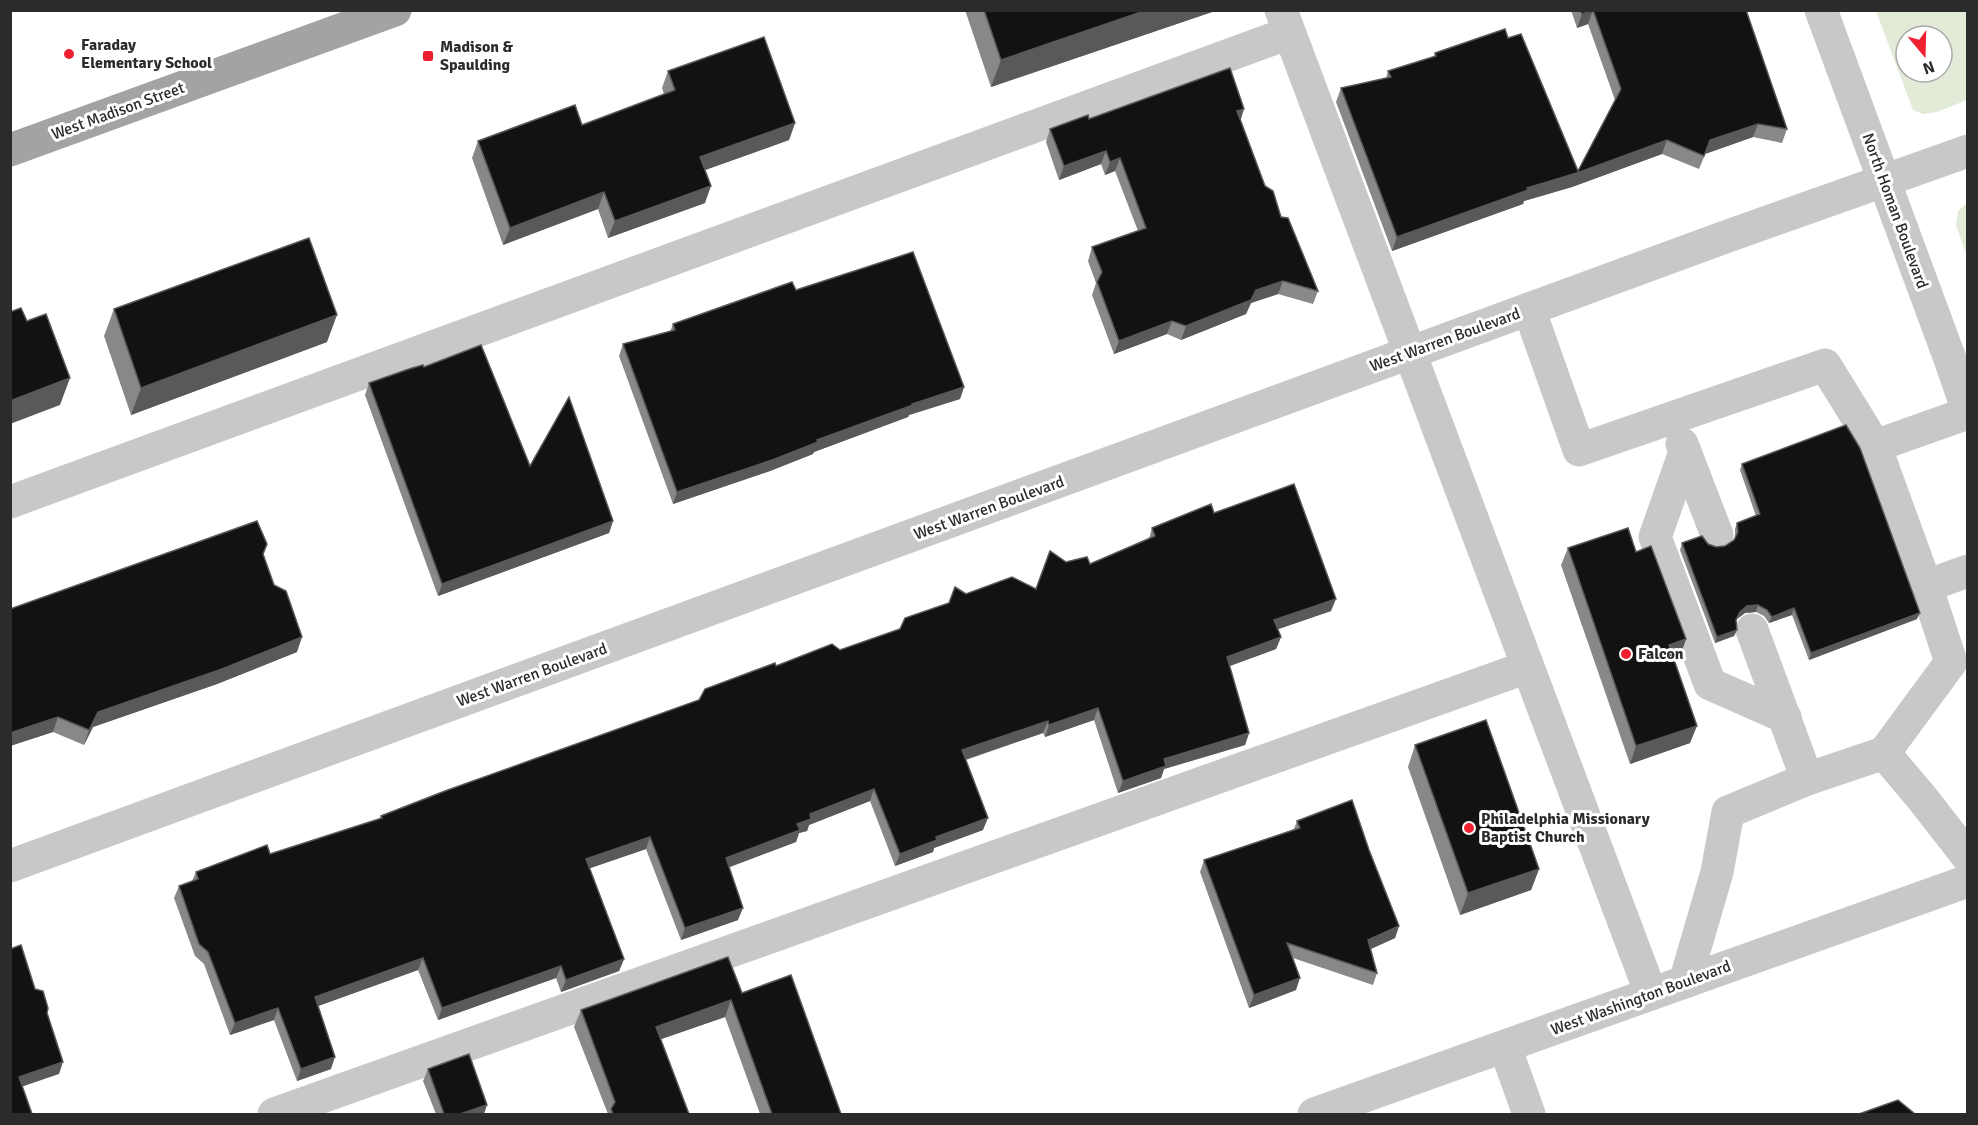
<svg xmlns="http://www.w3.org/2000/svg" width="1978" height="1125" font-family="Signika,sans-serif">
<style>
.green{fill:#e2ebd7;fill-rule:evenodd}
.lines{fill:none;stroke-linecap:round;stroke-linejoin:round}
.minor{stroke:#c8c8c8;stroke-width:33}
.major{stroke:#a3a3a3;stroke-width:33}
.wall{fill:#888}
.shaded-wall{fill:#595959}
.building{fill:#121212;stroke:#595959;stroke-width:1.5}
.poi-dot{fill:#f02030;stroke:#fff;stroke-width:2}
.labels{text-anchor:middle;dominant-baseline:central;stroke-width:6;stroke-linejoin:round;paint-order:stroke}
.poi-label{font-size:16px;font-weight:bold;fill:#2b2b2b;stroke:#fff;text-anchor:start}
.street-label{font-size:16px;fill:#2b2b2b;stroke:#fff}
</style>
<rect width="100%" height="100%" fill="#fff"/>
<g class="green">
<path d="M1876 11H1967V100L1937 112 1923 114 1913 110ZM1906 36H1942V72H1906Z"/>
<path d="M1967 203V257L1956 225 1958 211Z"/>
</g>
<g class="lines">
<g class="minor">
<path d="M1281 10 1651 994"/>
<path d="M1821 10 1950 359 1968 411"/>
<path d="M1529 309 1579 450 1825 365 1875 446 1926 586 1951 662 1884 753"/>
<path d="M1682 444 1717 535"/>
<path d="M1875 446 1968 413"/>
<path d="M1685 452 1655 537 1710 684 1785 717"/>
<path d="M10 502 1289 33"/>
<path d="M1926 586 1968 571"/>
<path d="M1752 630 1807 779"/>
<path d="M10 866 1728 236 1968 151"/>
<path d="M1685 982 1717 872 1728 812 1807 779 1884 753 1922 798 1968 857"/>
<path d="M1505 1047 1529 1114"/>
<path d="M274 1114 1527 667"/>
<path d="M1314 1114 1968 881"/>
</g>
<path class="major" d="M10 150 395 10"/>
</g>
<g class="wall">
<path d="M965 10H1218L991 87Z"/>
<path d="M1571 10H1746L1787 129 1782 143 1753 137 1705 154 1699 169 1662 154 1572 187 1524 201 1523 204 1392 251 1336 102 1341 88 1386 78 1388 71 1434 57 1435 53 1508 38 1578 171 1615 100 1588 24 1577 28Z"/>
<path d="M668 71 795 123 789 140 705 170V203L608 238 598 209 503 245 472 158 478 141 582 125 664 94 662 88Z"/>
<path d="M1089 119 1240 120 1265 186 1318 291 1313 304 1278 294 1251 303 1246 314 1181 340 1167 334 1114 354 1092 295 1096 283 1088 261 1092 247 1138 231 1115 171 1105 175 1101 164 1059 180 1046 142 1050 129Z"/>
<path d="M796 290 964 387 960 399 909 415 908 417 814 452 813 454 770 471 673 504 619 356 623 344 670 332 673 324Z"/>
<path d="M114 309 327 342 131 415 104 336Z"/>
<path d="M424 367 530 466 613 521 609 533 438 596 365 395 369 383Z"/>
<path d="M1742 464 1917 619 1809 660 1792 615 1769 623 1764 616 1756 612 1745 613 1737 619 1736 621 1737 630 1734 636 1715 643 1680 550 1682 543 1708 544 1716 547 1725 546 1734 540 1735 538V529L1737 523 1756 516 1740 470Z"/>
<path d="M1214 513 1331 611 1278 629 1281 637 1276 649 1229 666 1249 733 1245 745 1164 769 1161 778 1118 793 1094 720 1045 737 1043 733 966 760 983 830 934 848 933 852 895 866 870 801 809 825 807 831 799 833 796 842 729 867 738 920 681 940 646 849 590 868 624 959 619 971 561 992 556 978 438 1020 418 970 318 1006 331 1069 297 1081 274 1020 230 1035 204 964 195 956 174 898 179 886 192 881 196 872 270 854 379 819 381 816 699 700 776 666 840 650 900 629 966 594 1036 589 1066 562 1090 564 1149 539 1152 528Z"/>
<path d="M267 544 263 554 297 652 217 684 93 727 84 745 53 732 10 746Z"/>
<path d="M1568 548 1636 552 1686 639 1680 656 1673 659 1690 743 1630 764 1561 565Z"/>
<path d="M1415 745 1539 869 1531 890 1460 915 1408 767Z"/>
<path d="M1297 821 1369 850 1399 926 1395 938 1371 949 1377 973 1373 985 1293 958 1296 990 1249 1008 1200 872 1204 860 1294 829Z"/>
<path d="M742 993 841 1114H760L725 1017 661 1039 689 1114H608L574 1027 581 1010Z"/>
<path d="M428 1069 484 1114H436L423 1081Z"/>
</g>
<g class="shaded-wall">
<path d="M1147 10H1218L991 87 1001 60Z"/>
<path d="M1593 10 1588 24 1577 28 1582 14Z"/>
<path d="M1244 109 1240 122 1237 111Z"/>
<path d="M795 123 789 140 694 174 700 157Z"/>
<path d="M1758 124 1753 137 1705 154 1699 169 1710 140Z"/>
<path d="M1667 140 1662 154 1572 187 1524 201 1523 204 1392 251 1397 237 1527 188Z"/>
<path d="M1106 151 1101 164 1059 180 1064 166Z"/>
<path d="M1120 158 1115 171 1105 175 1110 162Z"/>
<path d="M711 186 705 203 608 238 615 221Z"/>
<path d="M604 192 598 209 503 245 510 228Z"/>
<path d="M1283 281 1278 294 1251 303 1246 314 1181 340 1186 326 1256 290Z"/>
<path d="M337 315 327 342 131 415 141 388Z"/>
<path d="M1172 321 1167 334 1114 354 1119 341Z"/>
<path d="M70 378 60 405 10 424V401Z"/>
<path d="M964 387 960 399 909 415 908 417 814 452 813 454 770 471 673 504 677 492 912 404Z"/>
<path d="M613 521 609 533 438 596 442 584Z"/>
<path d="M1336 599 1331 611 1270 632 1274 620Z"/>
<path d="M1758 605 1756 612 1745 613 1737 619 1734 626 1740 612 1747 606Z"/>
<path d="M1794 608 1792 615 1769 623 1772 617Z"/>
<path d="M1920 613 1917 619 1809 660 1811 653Z"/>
<path d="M1737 630 1734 636 1715 643 1717 637Z"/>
<path d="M302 637 297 652 217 684 93 727 84 745 89 730 98 712Z"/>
<path d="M1281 637 1276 649 1222 669 1227 657Z"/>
<path d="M1686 639 1680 656 1663 663 1669 645Z"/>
<path d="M1098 708 1094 720 1045 737 1049 725Z"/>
<path d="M58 717 53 732 10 746V733Z"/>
<path d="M1048 721 1043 733 958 762 962 750Z"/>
<path d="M1697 726 1690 743 1630 764 1636 746Z"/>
<path d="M1249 733 1245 745 1164 769 1161 778 1118 793 1123 781 1164 759Z"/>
<path d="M874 789 870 801 809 825 807 831 799 833 796 842 722 870 726 858 797 824 810 814Z"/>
<path d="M988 818 983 830 934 848 933 852 895 866 900 854 936 837Z"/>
<path d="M650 837 646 849 582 871 586 859Z"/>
<path d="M1539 869 1531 890 1460 915 1468 893Z"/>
<path d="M743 908 738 920 681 940 685 928Z"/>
<path d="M1399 926 1395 938 1364 952 1368 940Z"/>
<path d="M423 958 418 970 310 1009 315 997Z"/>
<path d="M624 959 619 971 561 992 566 980Z"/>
<path d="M561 966 556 978 438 1020 442 1008Z"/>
<path d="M1300 978 1296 990 1249 1008 1254 995Z"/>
<path d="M731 1000 725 1017 650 1043 656 1027Z"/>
<path d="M278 1008 274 1020 230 1035 235 1023Z"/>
<path d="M335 1057 331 1069 297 1081 301 1069Z"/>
<path d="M63 1062 59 1074 15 1089 19 1077Z"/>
<path d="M487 1105 484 1114H460Z"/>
</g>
<g class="building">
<path d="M984 10H1147L1001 60Z"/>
<path d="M1580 10H1593L1582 14Z"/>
<path d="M1593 10H1746L1787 129 1758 124 1710 140 1704 156 1667 140 1577 173 1527 188 1528 190 1397 237 1341 88 1391 77 1388 71 1436 56 1435 53 1505 29 1508 38 1521 34 1578 171 1621 89Z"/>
<path d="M764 37 795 123 700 157 711 186 615 221 604 192 510 228 478 141 575 105 582 125 675 90 668 71Z"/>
<path d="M1230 68 1244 109 1237 111 1265 186 1273 191 1281 217 1288 218 1318 291 1283 281 1256 290 1251 300 1186 326 1172 321 1119 341 1097 282 1102 272 1092 247 1146 228 1120 158 1110 162 1106 151 1064 166 1050 129 1088 115 1089 119Z"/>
<path d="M309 238 337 315 141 388 114 309Z"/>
<path d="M913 252 964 387 912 404 913 405 817 440 818 442 775 459 677 492 623 344 675 330 673 324 792 282 796 290Z"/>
<path d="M21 308 27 321 46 314 70 378 10 401V312Z"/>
<path d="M481 345 530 466 569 397 613 521 442 584 369 383 409 369 423 365 424 367Z"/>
<path d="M1846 425 1860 448 1920 613 1811 653 1794 608 1772 617 1767 610 1758 605 1747 606 1740 612 1736 620 1737 630 1717 637 1682 543 1702 536 1708 544 1716 547 1725 546 1734 540 1738 532 1737 523 1760 514 1742 464Z"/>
<path d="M1294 484 1336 599 1274 620 1281 637 1227 657 1249 733 1164 759 1166 766 1123 781 1098 708 1049 725 1048 721 962 750 988 818 936 837 937 840 900 854 874 789 810 814 811 819 797 824 800 830 726 858 743 908 685 928 650 837 586 859 624 959 566 980 561 966 442 1008 423 958 315 997 335 1057 301 1069 278 1008 235 1023 208 952 199 944 179 886 198 879 196 872 267 845 270 854 382 818 381 816 445 791 699 700 705 689 775 663 776 666 832 644 840 650 900 629 905 618 949 603 955 587 966 594 1012 577 1036 589 1050 551 1066 562 1087 557 1090 564 1155 536 1152 528 1211 504 1214 513Z"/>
<path d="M257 521 267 544 263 554 274 585 286 591 302 637 222 669 98 712 89 730 58 717 10 733V609Z"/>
<path d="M1628 528 1636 552 1651 546 1686 639 1669 645 1697 726 1636 746 1568 548Z"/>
<path d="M1486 720 1539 869 1468 893 1415 745Z"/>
<path d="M1352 800 1369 850 1399 926 1368 940 1377 973 1287 943 1300 978 1254 995 1204 860 1300 828 1297 821Z"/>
<path d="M21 945 35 989 43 991 48 1008 47 1013 63 1062 19 1077 32 1114H10V949Z"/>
<path d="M728 957 742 993 791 975 841 1114H772L731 1000 656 1027 689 1114H613L611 1109 615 1102 581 1010Z"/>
<path d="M469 1054 487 1105 460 1114H444L428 1069Z"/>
<path d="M1898 1100 1915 1114H1859Z"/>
</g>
<g class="poi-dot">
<circle cx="69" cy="54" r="6"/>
<rect x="422" y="50" width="12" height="12" rx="3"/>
<circle cx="1626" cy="654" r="6"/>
<circle cx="1469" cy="828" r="6"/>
</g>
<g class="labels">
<g class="poi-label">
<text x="81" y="45">Faraday<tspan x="81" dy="18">Elementary School</tspan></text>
<text x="440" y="47">Madison &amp;<tspan x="440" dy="18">Spaulding</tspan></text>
<text x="1638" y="654">Falcon</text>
<text x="1481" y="819">Philadelphia Missionary<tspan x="1481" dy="18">Baptist Church</tspan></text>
</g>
<g class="street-label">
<text transform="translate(118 111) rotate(-20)">West Madison Street</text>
<text transform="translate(1895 211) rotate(70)">North Homan Boulevard</text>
<text transform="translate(1445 340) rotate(-20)">West Warren Boulevard</text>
<text transform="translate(989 508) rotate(-20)">West Warren Boulevard</text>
<text transform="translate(532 675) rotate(-20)">West Warren Boulevard</text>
<text transform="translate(1641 998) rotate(-20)">West Washington Boulevard</text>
</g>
</g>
<rect width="1978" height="1125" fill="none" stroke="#2b2b2b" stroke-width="24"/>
<g transform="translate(1924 54) rotate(161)"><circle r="28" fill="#ffffff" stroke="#aaaaaa" stroke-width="1.5"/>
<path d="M0-4.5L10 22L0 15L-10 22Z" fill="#f02030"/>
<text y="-9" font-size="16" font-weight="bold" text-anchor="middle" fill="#2b2b2b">N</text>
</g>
</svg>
